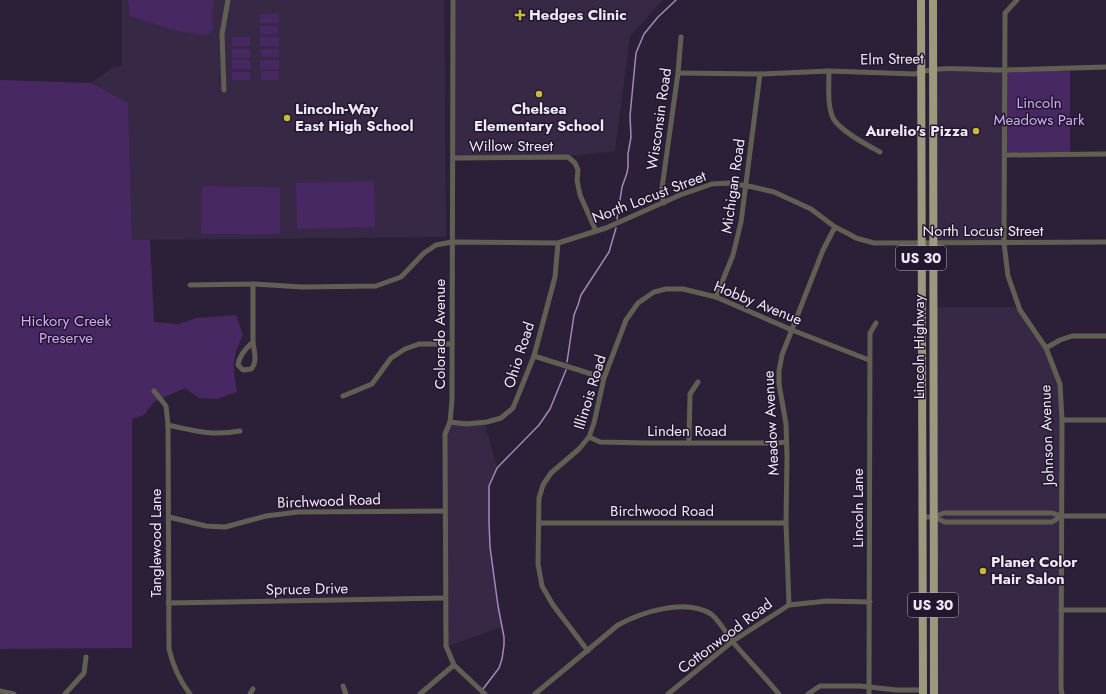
<svg xmlns="http://www.w3.org/2000/svg" width="1106" height="694" font-family="Jost,sans-serif">
<style>
.built{fill:#372946}
.green{fill:#482862}
.lines{fill:none;stroke-linecap:round;stroke-linejoin:round}
.stream{stroke:#a387bf;stroke-width:1.5}
.minor{stroke:#615f53;stroke-width:5}
.primary{stroke:#9b987d;stroke-width:8}
.poi-dot{fill:#c9ba3a;stroke:#22172d;stroke-width:1.5}
.labels{text-anchor:middle;dominant-baseline:central;stroke-width:3;stroke-linejoin:round;paint-order:stroke}
.shield{fill:#22172d;stroke:#b2a9bb;stroke-width:1}
.shield-label{font-size:14px;font-weight:bold;fill:#efe8f8}
.poi-label{font-size:15px;font-weight:bold;fill:#efe8f8;stroke:#22172d;text-anchor:start}
.street-label{font-size:15px;fill:#efe8f8;stroke:#22172d}
.park-label{font-size:15px;fill:#d2aafa;stroke:#22172d}
</style>
<rect width="100%" height="100%" fill="#2c2038"/>
<g class="built">
<path d="M122 0H444L446 237 132 240 128 103 91 83 114 67 122 66Z"/>
<path d="M455 0H663L630 36 615 151 570 156H455Z"/>
<path d="M1003 71V242H934V72Z"/>
<path d="M934 307H1017L1045 348 1058 385 1060 423 1062 694H937Z"/>
<path d="M452 420 484 421 497 468 489 486V521L490 547 502 627 448 646 447 434Z"/>
</g>
<g class="green">
<path d="M128 0H214L212 15 213 29 207 35 177 31 130 16Z"/>
<rect x="260" y="14" width="19" height="9"/>
<rect x="260" y="26" width="18" height="8"/>
<rect x="232" y="37" width="18" height="9"/>
<rect x="260" y="37" width="19" height="9"/>
<rect x="232" y="49" width="18" height="9"/>
<path d="M260 49H279V57H261Z"/>
<path d="M232 60H250L251 69H232Z"/>
<rect x="260" y="60" width="19" height="9"/>
<rect x="261" y="71" width="18" height="9"/>
<rect x="1007" y="71" width="63" height="81"/>
<rect x="232" y="72" width="18" height="8"/>
<path d="M0 80 91 83 128 103 132 240H150L154 322 178 324 197 318 236 315 243 335C231 359 233 366 237 392L217 399 199 398 185 388 154 402 144 415 132 419V648L0 649Z"/>
<path d="M374 181 375 227 297 229 296 183Z"/>
<path d="M202 186 280 187V234H201Z"/>
</g>
<g class="lines">
<g class="stream">
<path d="M617 219 622 187 627 173 628 167V154L631 137 630 116 636 53 644 34 658 17 676 0"/>
<path d="M567 362 574 315 578 305 581 295 609 252 616 228"/>
<path d="M483 689 499 668 502 659 504 645V637L498 606 490 547 489 521V486L497 468 539 425 550 409 566 370"/>
</g>
<g class="minor">
<path d="M453 0 452 400 450 422 445 434 446 646 454 665 485 694"/>
<path d="M1017 0 1005 13 1004 243 1008 276 1020 310 1046 348 1060 384 1062 420 1061 688 1062 694"/>
<path d="M829 71C829 85 827 105 833 118 840 131 867 145 880 152"/>
<path d="M678 73 760 74 829 71 915 74C937 65 980 70 1005 70 1039 69 1072 68 1106 67"/>
<path d="M224 90 222 34 228 0"/>
<path d="M1005 155 1106 154"/>
<path d="M454 158 568 157 575 163 578 170 577 180 580 195 596 231"/>
<path d="M664 203 661 195 678 73 681 37"/>
<path d="M253 284V342C246 348 239 355 238 365L243 370 251 369C258 362 254 351 253 342"/>
<path d="M190 285 253 284 303 287 376 286 401 277 424 253 436 245 452 242 558 243 606 228 680 195 712 184 729 183 753 187 774 192 811 209 835 227 849 234 856 238 874 243 1106 242"/>
<path d="M716 297 733 255 741 222 760 74"/>
<path d="M1046 348 1060 340 1072 336H1106"/>
<path d="M534 356 604 378"/>
<path d="M154 391 166 406 168 425 169 649C173 666 179 680 190 694"/>
<path d="M343 396 372 384 391 358 405 349 419 344H452"/>
<path d="M1062 420H1106"/>
<path d="M450 422 466 424 487 422 501 418 513 408 534 356 555 277 558 243"/>
<path d="M168 425C195 431 212 436 240 431"/>
<path d="M589 437 600 442 646 443H777L786 442"/>
<path d="M689 443 690 394 698 382"/>
<path d="M169 517 206 526 225 527 266 516 298 512 445 511"/>
<path d="M922 517H933L944 513H1052L1061 516H1106"/>
<path d="M933 517 945 522H1052L1061 516"/>
<path d="M539 523H786"/>
<path d="M168 603 445 598"/>
<path d="M789 605 786 523 787 456 786 424 779 384V371L782 355 823 250 835 227"/>
<path d="M1061 610H1106"/>
<path d="M588 651 553 605 542 586 538 564 539 498 543 485 551 473 579 449 589 437 594 423 604 378 626 320 638 303 654 292 666 289H683L716 297 792 330 869 360"/>
<path d="M343 686 346 694"/>
<path d="M0 691 14 694"/>
<path d="M65 694 84 673 86 657"/>
<path d="M250 694 253 689"/>
<path d="M420 694 454 665"/>
<path d="M535 694 618 625C642 612 685 598 711 614 718 619 727 634 732 641 747 659 764 676 779 694"/>
<path d="M668 694 733 641 789 605 827 601 870 602"/>
<path d="M808 694 820 686H860L896 690H923"/>
<path d="M869 694 870 333 876 323"/>
</g>
<g class="primary">
<path d="M921 0 923 694"/>
<path d="M933 0 934 694"/>
</g>
</g>
<g class="poi-dot">
<path d="M518 9h4v4h4v4h-4v4h-4v-4h-4v-4h4z"/>
<circle cx="539" cy="94" r="4"/>
<circle cx="287" cy="118" r="4"/>
<circle cx="976" cy="131" r="4"/>
<circle cx="983" cy="571" r="4"/>
</g>
<g class="labels">
<g class="shield">
<rect x="896" y="246" width="50" height="24" rx="3"/>
<rect x="908" y="593" width="50" height="24" rx="3"/>
</g>
<g class="shield-label">
<text x="921" y="258">US 30</text>
<text x="933" y="605">US 30</text>
</g>
<g class="poi-label">
<text x="529" y="15">Hedges Clinic</text>
<text x="295" y="109">Lincoln-Way<tspan x="295" dy="17">East High School</tspan></text>
<text x="539" y="109" text-anchor="middle">Chelsea<tspan x="539" dy="17">Elementary School</tspan></text>
<text x="968" y="131" text-anchor="end">Aurelio's Pizza</text>
<text x="991" y="562">Planet Color<tspan x="991" dy="17">Hair Salon</tspan></text>
</g>
<g class="street-label">
<text transform="translate(892 59) rotate(-1)">Elm Street</text>
<text transform="translate(659 119) rotate(-82)">Wisconsin Road</text>
<text x="511" y="146">Willow Street</text>
<text transform="translate(733 186) rotate(-82)">Michigan Road</text>
<text transform="translate(649 197) rotate(-21)">North Locust Street</text>
<text x="983" y="231">North Locust Street</text>
<text transform="translate(758 303) rotate(22)">Hobby Avenue</text>
<text transform="translate(440 334) rotate(-90)">Colorado Avenue</text>
<text transform="translate(919 347) rotate(-90)">Lincoln Highway</text>
<text transform="translate(519 355) rotate(-72)">Ohio Road</text>
<text transform="translate(590 392) rotate(-73)">Illinois Road</text>
<text transform="translate(771 423) rotate(-93)">Meadow Avenue</text>
<text x="687" y="431">Linden Road</text>
<text transform="translate(1047 435) rotate(-92)">Johnson Avenue</text>
<text transform="translate(329 501) rotate(-2)">Birchwood Road</text>
<text transform="translate(858 508) rotate(-90)">Lincoln Lane</text>
<text x="662" y="511">Birchwood Road</text>
<text transform="translate(156 543) rotate(-90)">Tanglewood Lane</text>
<text transform="translate(307 589) rotate(-1)">Spruce Drive</text>
<text transform="translate(725 636) rotate(-37)">Cottonwood Road</text>
</g>
<g class="park-label">
<text x="1039" y="103">Lincoln<tspan x="1039" dy="17">Meadows Park</tspan></text>
<text x="66" y="321">Hickory Creek<tspan x="66" dy="17">Preserve</tspan></text>
</g>
</g>
</svg>
